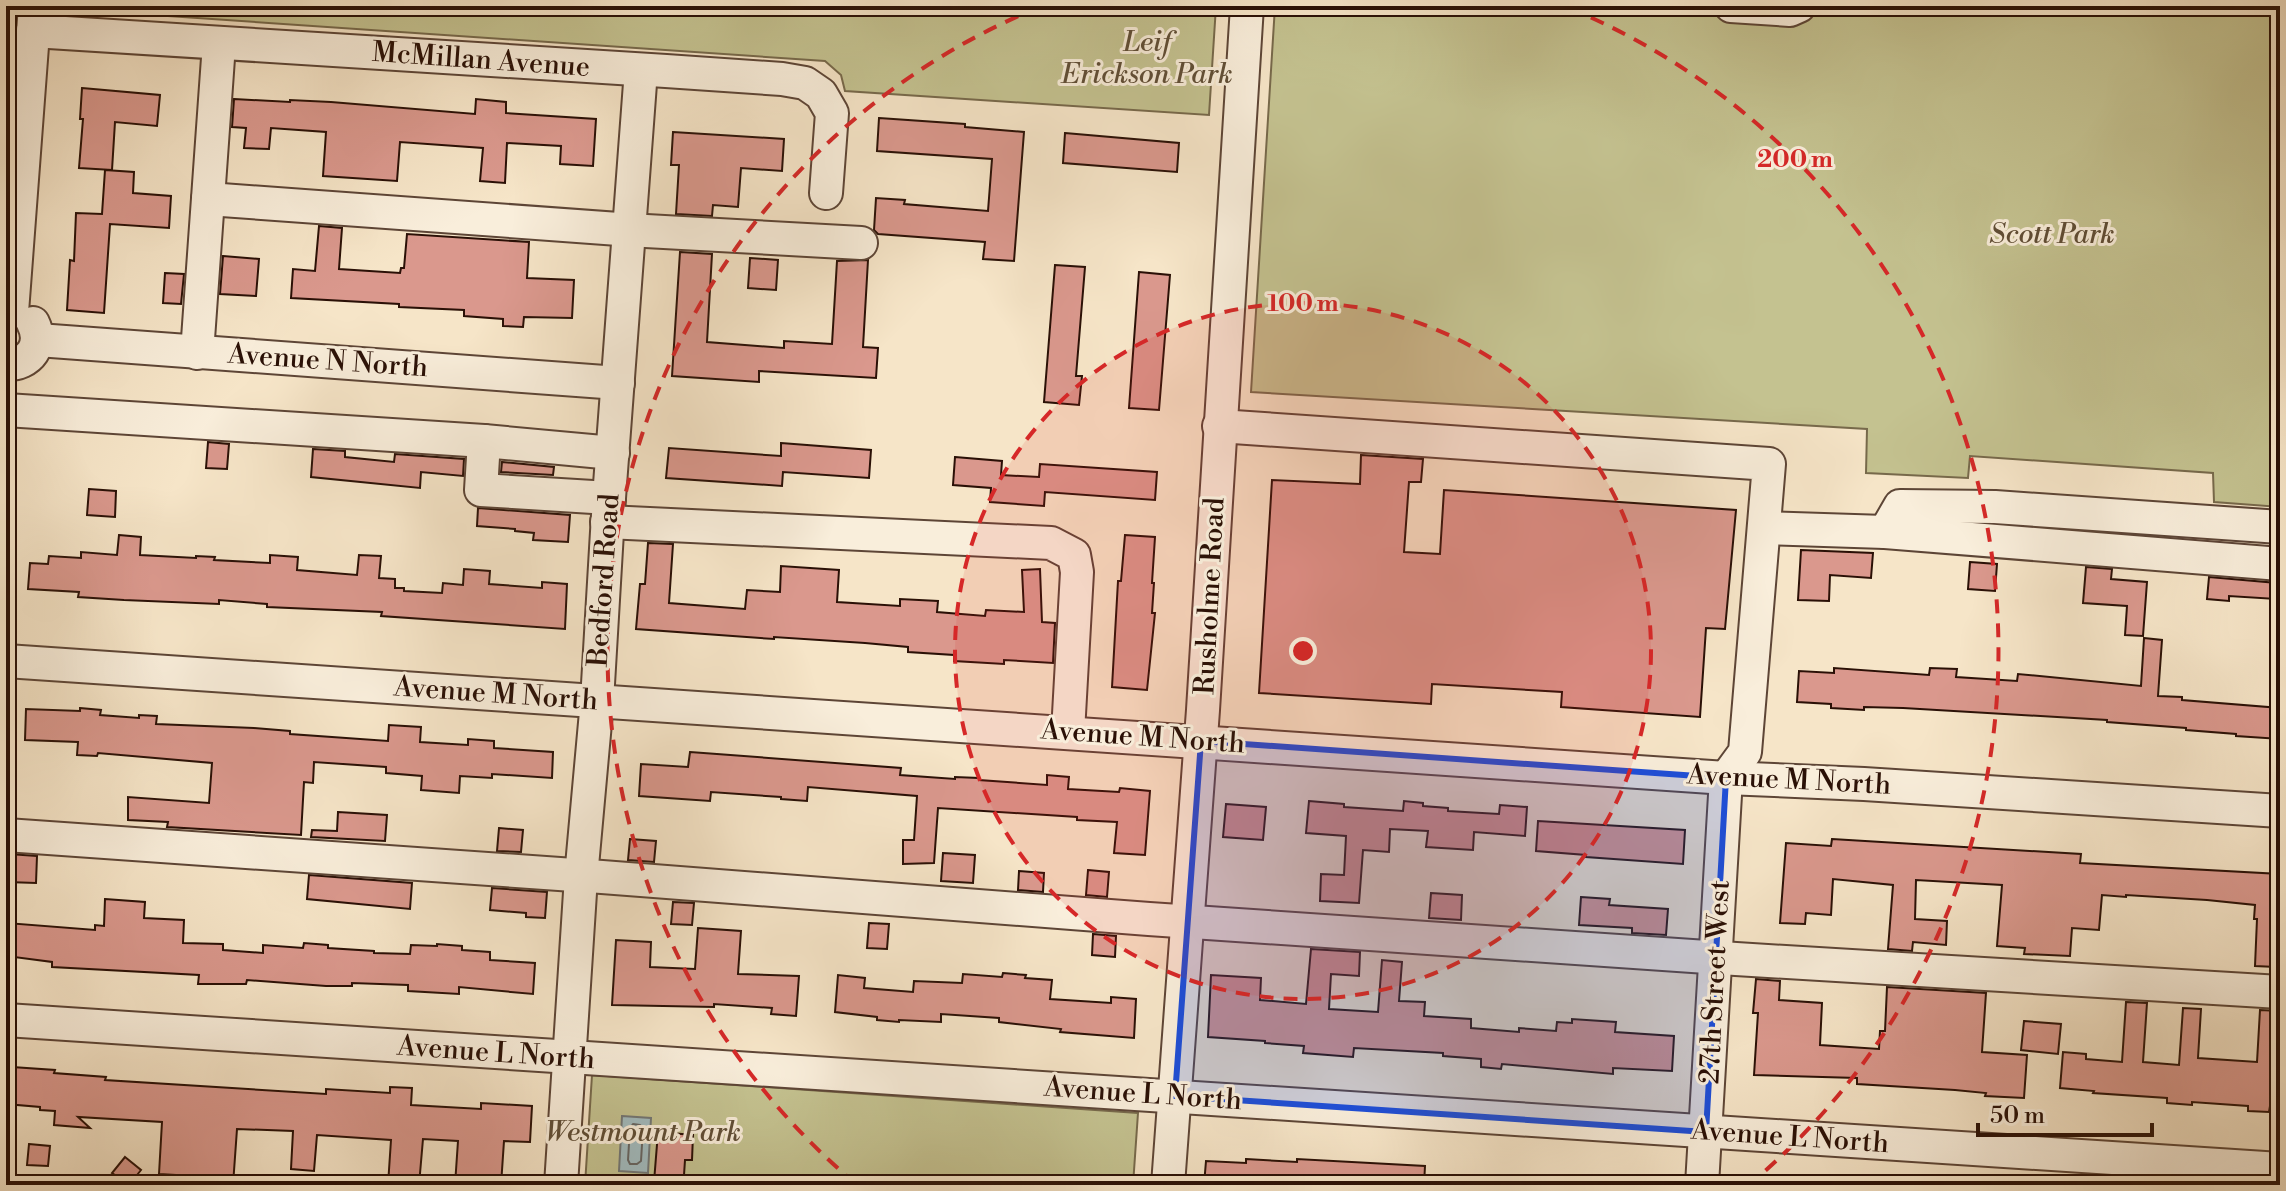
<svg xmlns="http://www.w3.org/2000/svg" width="2286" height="1191" font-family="'Libre Bodoni',serif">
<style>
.green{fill:#c4c290;stroke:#77694b;stroke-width:2}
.water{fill:#a2bcc0;stroke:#727776;stroke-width:2}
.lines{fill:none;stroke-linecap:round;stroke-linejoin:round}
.shore{stroke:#666663;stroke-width:2}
.building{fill:#da988d;stroke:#2a1006;stroke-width:2}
.minor-casing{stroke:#5d4536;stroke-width:36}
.minor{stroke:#f9eedb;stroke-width:32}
.marked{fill:#1d4ed8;fill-opacity:0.2;stroke:#1d4ed8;stroke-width:6;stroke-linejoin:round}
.ring{fill:none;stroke:#d62828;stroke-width:4;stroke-dasharray:14 10}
.labels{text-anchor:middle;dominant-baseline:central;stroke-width:6;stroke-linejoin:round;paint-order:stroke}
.park-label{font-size:28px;font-style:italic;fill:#604e36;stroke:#f9eedb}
.street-label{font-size:28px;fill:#2a1006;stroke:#f9eedb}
.centre{fill:#d62828;stroke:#f9eedb;stroke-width:4}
.ring-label{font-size:24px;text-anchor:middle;font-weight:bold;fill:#d62828;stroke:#f9eedb;stroke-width:6;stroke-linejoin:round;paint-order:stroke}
</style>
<rect width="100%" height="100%" fill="#f6e5c8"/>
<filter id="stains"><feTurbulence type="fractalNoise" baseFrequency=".0025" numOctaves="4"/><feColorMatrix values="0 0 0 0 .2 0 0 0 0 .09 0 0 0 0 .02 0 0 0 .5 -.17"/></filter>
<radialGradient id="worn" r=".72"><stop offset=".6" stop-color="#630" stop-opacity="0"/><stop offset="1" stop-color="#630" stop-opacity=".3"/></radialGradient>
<g class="green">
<path d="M72 6H1216L1209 115 845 91 841 75 825 61 80 10Z"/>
<path d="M1275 6H2279L2280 507 2214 502 2213 473 1970 456 1968 478 1866 473 1867 429 1251 392Z"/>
<path d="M592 1075 1138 1113 1133 1185H585Z"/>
</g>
<path class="water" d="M622 1116 651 1118 648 1173 619 1171Z"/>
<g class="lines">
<path class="shore" d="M633 1124 640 1125 643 1128 641 1161 637 1164H630L628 1160 630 1128Z"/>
</g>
<g class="building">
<path d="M82 88 160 95 157 126 115 122 112 170 79 168 83 119H80Z"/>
<path d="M234 99 290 102V100L331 102 475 114 476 99 506 102V113L596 119 593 166 560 164 561 146 507 143 505 183 480 181 483 148 400 142 397 181 323 176 326 132 271 128 269 149 244 148 246 128 232 127Z"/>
<path d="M879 118 965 124V127L1024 132 1014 261 983 259 985 242 878 234 874 230 876 198 905 200 904 204 988 211 992 159 877 151Z"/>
<path d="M673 132 784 139 782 171 741 168 738 207 713 205 712 216 676 214 679 165H671Z"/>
<path d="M1065 133 1179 143 1177 172 1063 163Z"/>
<path d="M105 170 134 172 133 193 171 196 169 228 110 224 104 313 67 310 70 260 74 261 76 213 102 214Z"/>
<path d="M319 226 342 228 339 269 400 273 401 268H404L407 234 529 242 527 278 574 280 572 318 524 317 523 327 503 326V319L464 316V310L399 307V304L291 298 293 269 315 271Z"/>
<path d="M680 252 712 254 707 342 784 348V341L832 344 837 261 868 260 863 347 878 348 876 378 759 371V382L672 376Z"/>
<path d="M223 256 259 259 256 296 220 294Z"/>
<path d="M750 258 778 260 776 290 748 288Z"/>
<path d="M1055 265 1085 267 1076 376H1082L1079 405 1044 402Z"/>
<path d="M1139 272 1170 275 1159 410 1129 408Z"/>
<path d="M165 273 184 274 181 304 163 303Z"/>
<path d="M208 442 229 444 227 469 206 468Z"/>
<path d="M781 443 871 450 869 478 783 472 782 486 666 478 669 448 781 456Z"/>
<path d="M313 449 345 451V457L394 462 395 454 464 459 463 476 421 472 420 488 311 477Z"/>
<path d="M1361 455 1423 459 1421 482H1409L1404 552 1440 554 1444 490 1736 510 1725 629 1706 628 1700 717 1561 707 1562 692 1432 684 1431 704 1259 693 1272 480 1360 484Z"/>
<path d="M955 457 1002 461 1001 475 1039 477 1040 464 1157 472 1155 500 1045 492 1044 506 990 502 991 488 953 485Z"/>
<path d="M502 462 554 467 553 475 501 472Z"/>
<path d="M89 489 116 491 115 517 87 515Z"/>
<path d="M478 508 570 515 568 542 533 540 534 533 515 531V529L477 526Z"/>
<path d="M119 535 141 537 140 555 196 558V556L215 557 214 560 270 563V555L298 557 297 570 357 575 359 555 381 556 379 578 395 579V588H404V591L442 593 443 583 463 585 464 569 490 571 489 584 542 588V582L567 584 565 629 381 616 382 612 267 607V604L219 600V604L124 600 78 597 79 592 28 589 30 563 48 564 49 556 81 558V552L117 555Z"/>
<path d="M1125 535 1155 537 1152 583H1154L1152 613H1155L1147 690 1112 687 1118 581H1121Z"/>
<path d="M648 543 673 544 669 603 745 609 747 590 780 592 781 566 839 570 837 602 900 606V599L938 601 937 612 985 616 986 610 1024 612 1022 570 1040 569 1042 622 1055 623 1053 663 1004 660V664L954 661V655L908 652V647L865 643 774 637V639L636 629 640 584H645Z"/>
<path d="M1801 550 1873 553 1871 578 1830 575 1829 601 1798 600Z"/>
<path d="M1970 562 1997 564 1995 591 1968 589Z"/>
<path d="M2086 567 2112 569 2111 579 2147 582 2143 636 2125 635 2127 606 2083 603Z"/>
<path d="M2209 577 2277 583 2276 599 2229 596V601L2207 599Z"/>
<path d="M2144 638 2162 640 2158 696 2182 697V700L2280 708V739L2236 736V734L2186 730V728L2107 722V720L1903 708 1864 707V710L1831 708V704L1797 702 1799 671 1834 673V668L1929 675 1930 668 1957 669 1956 677 2017 681 2018 674 2141 686Z"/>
<path d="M80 708 101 710 100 715 139 718V715L157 716 156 724 254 728 290 731V734L388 741 389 725 421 727 420 742 468 745V739L494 741V748L553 752 552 778 492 774V778L460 776 459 793 421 790 422 776 386 773V767L314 762 313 783 304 782 301 835 167 827 168 822 128 820V797L209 803 212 763 98 753 97 756 77 755 78 742 25 740 26 709 80 711Z"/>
<path d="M690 752 901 768 900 775 955 779V777L979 778V780L1047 785V775L1069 777 1068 789 1119 792 1120 788 1150 791 1145 855 1114 853 1117 822 1077 820V817L938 808 934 863 903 864V840H914L917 796 808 787 807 801 781 799V797L711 792 710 801 639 796 641 764 688 767Z"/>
<path d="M1309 801 1344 804V807L1403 811 1404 801 1423 803V806L1448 808V811L1499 814 1500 805 1527 807 1525 836 1474 832 1473 850 1426 847 1428 831 1390 829 1389 852 1363 850 1359 903 1320 901 1321 874 1344 875 1346 836 1306 833Z"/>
<path d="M1226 804 1266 807 1263 840 1223 837Z"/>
<path d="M338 812 387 815 385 841 311 837 312 830 337 831Z"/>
<path d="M1538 821 1685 830 1683 864 1586 857V855L1536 851Z"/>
<path d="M499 828 523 830 521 852 497 851Z"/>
<path d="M630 839 656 841 654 862 628 860Z"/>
<path d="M1832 839 2081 854 2080 863 2280 874V921L2276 967 2255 966 2257 919H2254L2255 905 2207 900 2126 895V897L2102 895 2099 930 2072 928 2070 956 2024 954 2025 948 1997 946 2002 885 1916 880 1915 919 1947 921 1946 945 1913 942 1912 951 1888 949 1893 885 1833 879 1831 915 1806 913 1805 924 1780 923 1786 843 1831 846Z"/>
<path d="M943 853 975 855 973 883 941 881Z"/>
<path d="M9 854 37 856 36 883 7 882Z"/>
<path d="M1088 870 1109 872 1107 897 1086 895Z"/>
<path d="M1019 871 1044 873 1043 892 1018 890Z"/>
<path d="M309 875 412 883 410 909 307 899Z"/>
<path d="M492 888 547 892 545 918 526 917V913L490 910Z"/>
<path d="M1431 893 1462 895 1461 920 1429 918Z"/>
<path d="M1581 897 1610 899 1609 905 1668 909 1666 935 1632 933V928L1579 925Z"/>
<path d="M105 899 145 902 144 918 184 920 183 943 223 944V950L263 953V945L303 948 304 943 328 945V948L374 951V953L410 954 411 945 437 946V944L462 946V950L490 952V960L535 963 533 994 459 987V994L408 991V985L352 983V986H326L247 980 246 984H198L199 975 52 967V962L6 956 7 923 95 930V925L104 926Z"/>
<path d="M673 902 694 903 692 925 671 924Z"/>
<path d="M869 923 889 924 887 949 867 948Z"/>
<path d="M698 928 741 931 738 974 799 976 796 1016 771 1014 772 1008 714 1004V1007L612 1005 616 940 651 942 650 967 695 969Z"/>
<path d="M1093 934 1116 936 1115 957 1092 955Z"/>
<path d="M1311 949 1360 952 1359 976 1331 974 1329 1009 1378 1012 1382 960 1402 962 1399 1001 1425 1002 1424 1016 1471 1019V1028L1519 1032V1028L1556 1031 1557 1022 1572 1023V1019L1616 1022 1615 1032 1674 1036 1672 1071 1613 1068V1074L1502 1064 1501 1069 1481 1067V1059L1443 1056V1053L1354 1048 1353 1057 1303 1053 1304 1046 1265 1043V1041L1208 1037 1211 975 1261 978 1260 1000 1306 1004Z"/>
<path d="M1003 973 1026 975 1025 978 1052 980 1050 999 1111 1003V997L1136 999 1134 1038 1060 1032 1061 1029 999 1022V1018L941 1014V1022L899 1020V1022L877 1020V1017L835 1012 838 975 865 978 864 988 913 992 914 981 962 983 963 974 1002 977Z"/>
<path d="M1756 979 1780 981 1779 1000 1822 1003 1820 1045 1879 1049 1880 1031H1885L1887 987 1986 993 1982 1052 2027 1055 2024 1098 1985 1096 1986 1093 1955 1090 1857 1084V1078L1754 1075 1758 1013H1753Z"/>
<path d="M2126 1002 2147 1003 2143 1062 2179 1065 2183 1008 2201 1009 2198 1058 2257 1062 2260 1010 2280 1011V1106H2270L2269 1112 2248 1111V1106L2192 1102V1105L2167 1103V1098L2093 1093 2094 1091 2060 1088 2063 1052 2086 1054V1059L2122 1062Z"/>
<path d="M2024 1021 2061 1024 2058 1054 2021 1050Z"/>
<path d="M12 1067 55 1070 54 1073 106 1077 105 1080 326 1094V1089L390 1093V1087L412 1088 411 1105 481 1109V1103L532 1106 530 1142 504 1141 501 1185H455L458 1141 423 1139 419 1185H388L391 1140 317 1135 314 1171 291 1169 293 1131 237 1129 233 1185H191L192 1176 159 1174 162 1122 78 1117 90 1128 54 1125 55 1111 40 1110V1107L6 1104V1071H12Z"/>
<path d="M658 1132 693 1135 692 1160H685L684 1175H674L673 1183 654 1182Z"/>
<path d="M29 1144 50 1146 48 1166 27 1165Z"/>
<path d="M125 1157 141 1170 129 1185 112 1173Z"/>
<path d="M1246 1159 1297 1162V1159L1425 1166 1424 1185H1204L1206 1161 1246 1163Z"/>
</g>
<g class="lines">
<g class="minor-casing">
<g id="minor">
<path d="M1731 6 1790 10 1799 6"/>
<path d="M33 31 666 71 782 79 805 83 821 94 832 113 826 193"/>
<path d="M208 199 646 231 861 243"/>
<path d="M12 312 35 6"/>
<path d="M38 340 618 383"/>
<path d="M197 353 219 44"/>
<path d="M6 364C30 365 44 345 33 323"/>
<path d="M6 410 484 441 613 453"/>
<path d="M1219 426 1769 464 1745 752 1726 778 1702 1185"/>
<path d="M484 441 481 490 609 498"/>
<path d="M607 522 1051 543 1074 555 1077 572 1068 732"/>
<path d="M1764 528 1885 532 2280 564"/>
<path d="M1885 532 1900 506 1995 507 2280 527"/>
<path d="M6 661 1726 778 1864 784 2280 811"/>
<path d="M6 835 602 877 1149 919 1736 959 2280 992"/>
<path d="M6 1020 2280 1169"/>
<path d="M561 1185 581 877 597 701 609 498 641 70"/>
<path d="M1168 1185 1203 710 1247 6"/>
</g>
</g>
<use href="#minor" class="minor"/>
</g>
<path class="marked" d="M1201 741 1726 778 1706 1132 1175 1096Z"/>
<circle cx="1303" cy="651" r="348" fill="#d62828" fill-opacity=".12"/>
<g class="ring">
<circle cx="1303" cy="651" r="348"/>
<path d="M856 1184A696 696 0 0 1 1037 8M1569 8A696 696 0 0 1 1750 1184"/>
</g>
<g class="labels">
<g class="park-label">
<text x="1147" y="42">Leif<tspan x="1147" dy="32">Erickson Park</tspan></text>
<text x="2052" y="234">Scott Park</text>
<text x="643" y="1132">Westmount Park</text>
</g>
<g class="street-label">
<text transform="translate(481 60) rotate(4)">McMillan Avenue</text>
<text transform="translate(328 361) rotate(4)">Avenue N North</text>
<text transform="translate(604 580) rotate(-86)">Bedford Road</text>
<text transform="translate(1210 596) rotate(-87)">Rusholme Road</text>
<text transform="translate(496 694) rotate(4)">Avenue M North</text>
<text transform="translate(1143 737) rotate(4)">Avenue M North</text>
<text transform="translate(1789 780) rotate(3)">Avenue M North</text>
<text transform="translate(1715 982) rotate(-87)">27th Street West</text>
<text transform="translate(496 1053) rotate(4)">Avenue L North</text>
<text transform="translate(1143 1094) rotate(4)">Avenue L North</text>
<text transform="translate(1790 1137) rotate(4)">Avenue L North</text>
</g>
</g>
<circle cx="1303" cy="651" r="12" class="centre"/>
<g class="ring-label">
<text x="1795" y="167">200 m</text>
<text x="1303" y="311">100 m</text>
</g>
<rect width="2286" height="1191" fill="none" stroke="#f6e5c8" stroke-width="32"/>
<rect x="8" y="8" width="2270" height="1175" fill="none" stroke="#2a1006" stroke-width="4"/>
<rect x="16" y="16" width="2254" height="1159" fill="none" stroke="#2a1006" stroke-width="2"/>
<path d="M1978 1123v12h174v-12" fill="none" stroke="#2a1006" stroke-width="4"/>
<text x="1990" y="1123" font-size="24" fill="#2a1006" stroke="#f9eedb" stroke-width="6" paint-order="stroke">50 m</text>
<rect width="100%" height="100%" filter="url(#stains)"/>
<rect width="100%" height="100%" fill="url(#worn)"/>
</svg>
